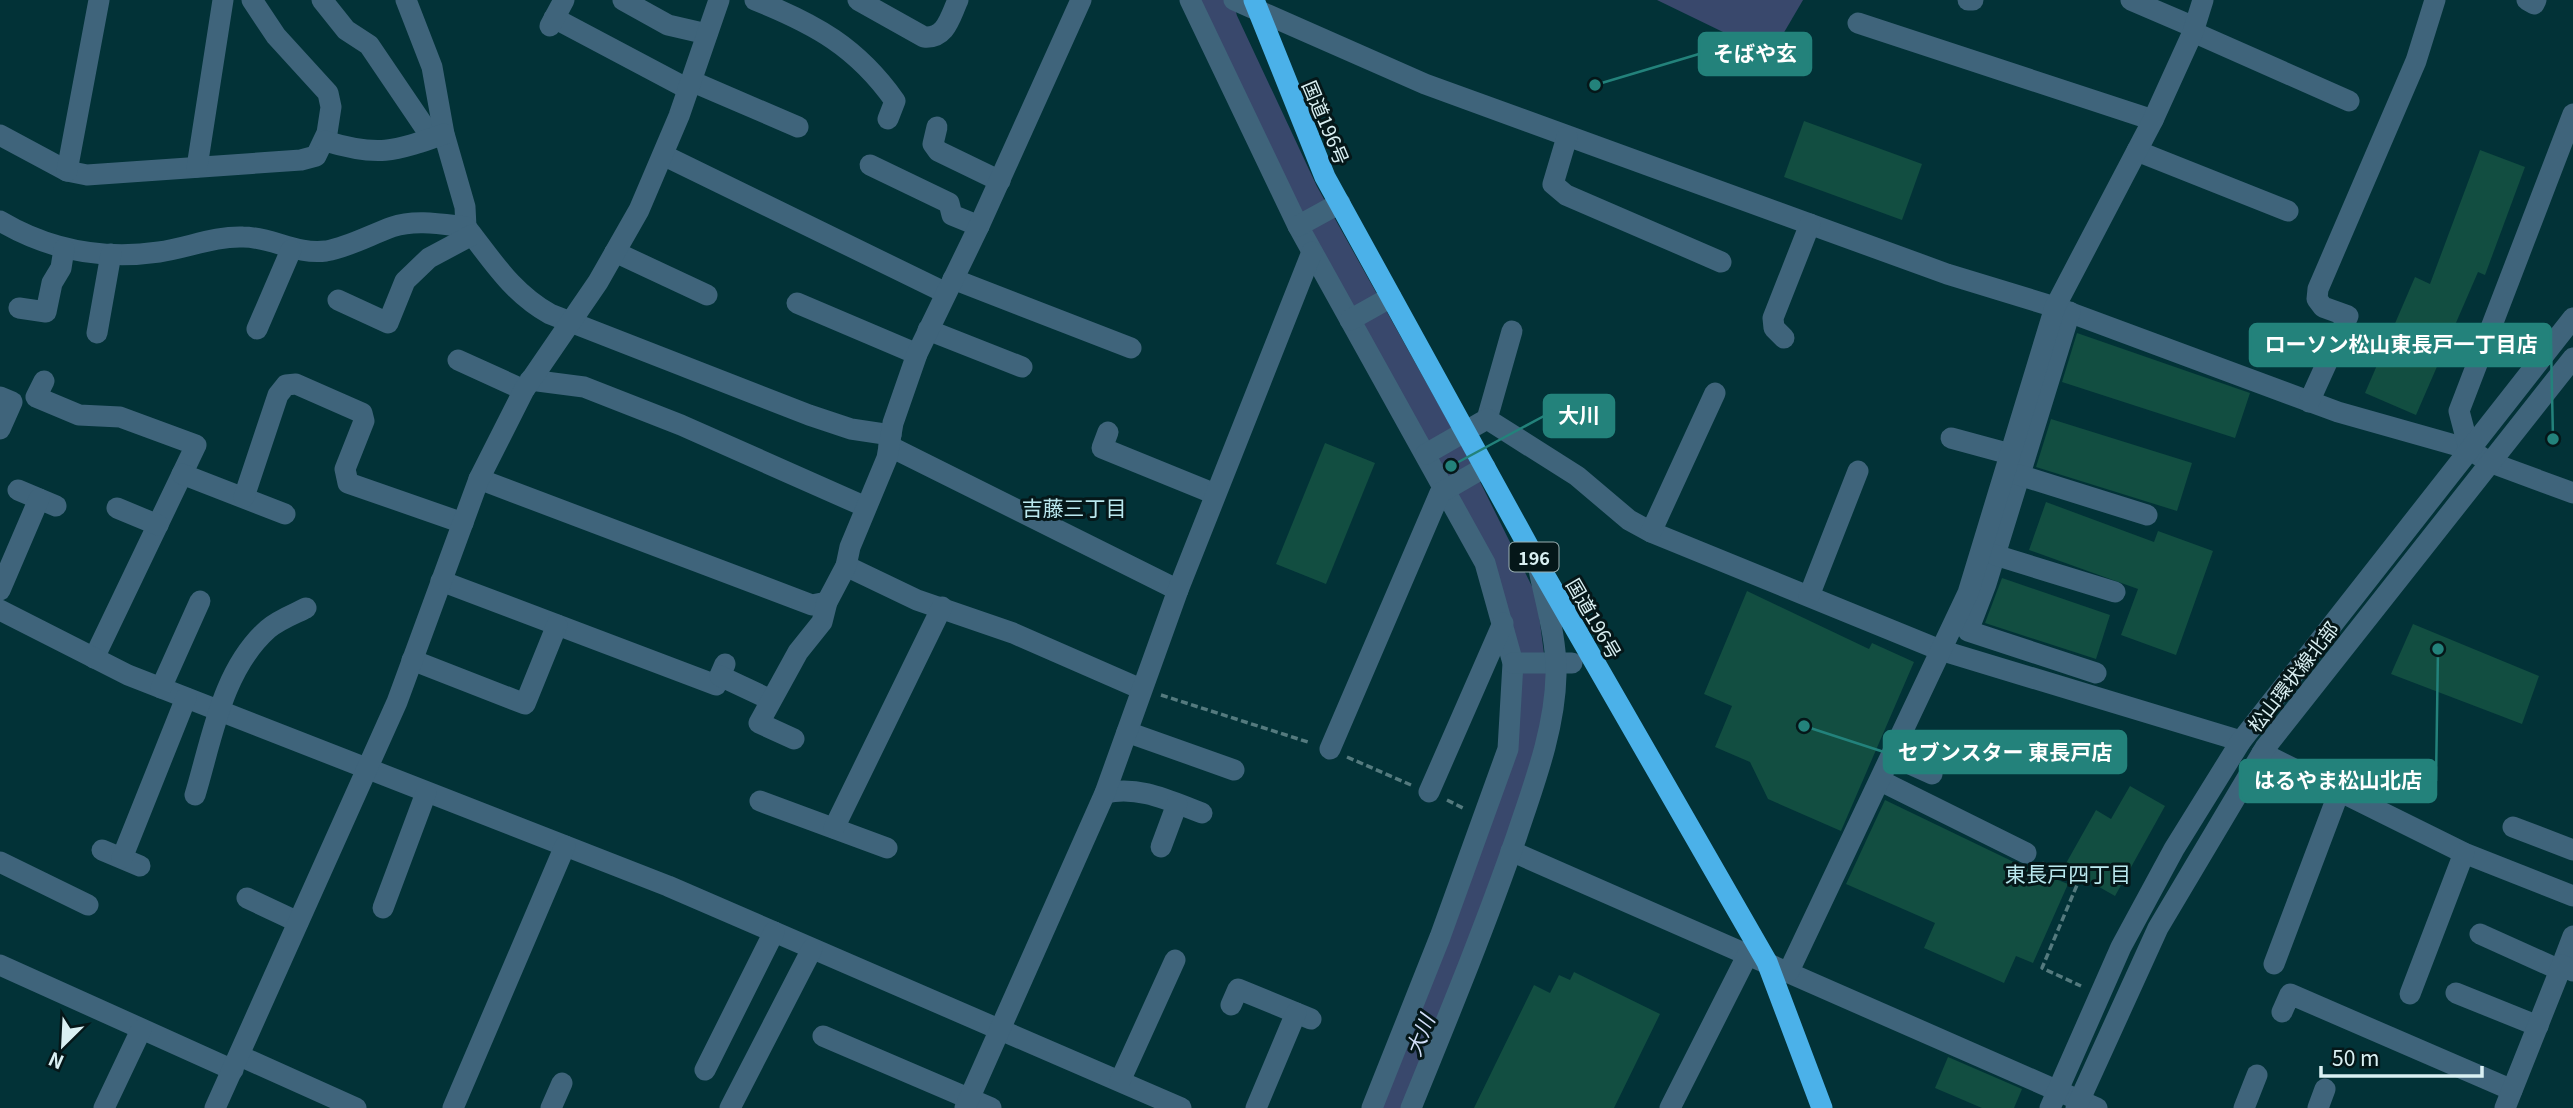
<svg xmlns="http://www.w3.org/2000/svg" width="2573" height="1108" font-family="Georgia,'Noto Sans JP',serif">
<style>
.water{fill:#39486c}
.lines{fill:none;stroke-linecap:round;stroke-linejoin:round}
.river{stroke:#39486c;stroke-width:38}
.building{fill:#124e41}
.path{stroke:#547a7e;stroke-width:3.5;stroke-dasharray:7 3.5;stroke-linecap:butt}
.minor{stroke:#3f647b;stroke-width:21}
.highway{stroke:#4bb1e9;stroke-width:21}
.labels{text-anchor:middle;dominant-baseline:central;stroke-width:6;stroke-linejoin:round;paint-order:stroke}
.shield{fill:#051719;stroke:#9aafb2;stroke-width:2}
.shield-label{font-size:18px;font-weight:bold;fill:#daf0f3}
.street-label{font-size:19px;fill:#daf0f3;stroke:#051719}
.neighbourhood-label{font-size:21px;fill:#bae8ee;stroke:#051719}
.water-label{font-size:21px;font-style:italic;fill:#d3dff9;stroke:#051719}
.leader{fill:none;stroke:#23827b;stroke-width:2.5}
.callout-dot{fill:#23827b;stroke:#051719;stroke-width:2.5}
.callout{fill:#23827b;stroke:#23827b;stroke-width:2.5}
.callout-label{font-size:21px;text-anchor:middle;font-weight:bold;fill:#fff}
</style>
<rect width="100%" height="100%" fill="#023237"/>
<path class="water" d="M1657 0H1803L1779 41 1769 50 1756 48Z"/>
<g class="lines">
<path class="river" d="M1213 0 1219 22 1300 195 1451 466 1518 601 1529 686 1521 754 1468 914 1390 1108"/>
</g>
<g class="building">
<path d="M1804 121 1922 164 1902 220 1784 177Z"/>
<path d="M2480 150 2525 167 2485 275 2478 272 2416 415 2365 393 2415 277 2430 284Z"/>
<path d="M2077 333 2250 393 2235 438 2062 382Z"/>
<path d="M2051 419 2192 463 2177 511 2036 467Z"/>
<path d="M1325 443 1375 463 1326 584 1276 564Z"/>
<path d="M2046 502 2154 542 2158 531 2213 551 2176 655 2121 635 2138 589 2029 550Z"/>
<path d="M2002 578 2110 615 2096 659 1985 623Z"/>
<path d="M1747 591 1869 649 1872 643 1914 662 1841 831 1768 799 1750 762 1715 747 1732 706 1704 694Z"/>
<path d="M2413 624 2539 676 2522 724 2391 674Z"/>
<path d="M2130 786 2165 806 2115 896 2064 867 2096 810 2111 819Z"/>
<path d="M1885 800 2020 865 2068 884 2033 963 2016 956 2004 983 1924 948 1935 923 1846 884Z"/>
<path d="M1574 972 1660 1014 1614 1108H1474L1534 985 1550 993 1559 975 1570 980Z"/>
<path d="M1948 1057 2022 1089 2014 1108H1982L1935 1088Z"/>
</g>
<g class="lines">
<g class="path">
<path d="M1161 695 1311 743"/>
<path d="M1347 757 1411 785"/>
<path d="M1447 800 1465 809"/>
<path d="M2042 863 2077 885 2042 968 2081 986"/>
</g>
<g class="minor">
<path d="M322 0 346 30 369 45 432 138"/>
<path d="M406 0 432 67 444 134 465 207 466 227"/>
<path d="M623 0 668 25 707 34"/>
<path d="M755 0C815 24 857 47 895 101L888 119"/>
<path d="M858 0 924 37C946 39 950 17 958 0"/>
<path d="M1190 0 1298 226 1485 563 1513 663 1508 749 1440 937 1372 1108"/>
<path d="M1234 0 1425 84 1947 274 2055 307 2338 412 2469 449 2489 462 2573 493"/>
<path d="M1968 0H1973"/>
<path d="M2131 0 2194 27"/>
<path d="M2527 0 2534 4 2536 0"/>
<path d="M554 18 688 89"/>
<path d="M1858 23 2153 120"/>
<path d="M550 26 564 0"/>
<path d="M2193 32 2349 101"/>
<path d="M691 81 798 127"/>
<path d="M937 127 933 144 938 151 1000 181"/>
<path d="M0 135 67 171 87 175 301 160 316 156 327 133 331 107 328 93 276 36 252 0"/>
<path d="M1567 137 1553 184 1566 195 1721 262"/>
<path d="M325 141C378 157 393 152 444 134"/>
<path d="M2137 151 2288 211"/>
<path d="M663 155 946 293"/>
<path d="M870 165 949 203 952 215 979 226"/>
<path d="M197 167 223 0"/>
<path d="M67 171 99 0"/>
<path d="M0 221C49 250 102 260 159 252 187 248 215 236 243 237 272 237 296 255 326 251 349 247 370 235 392 227 415 219 441 224 466 227 492 260 512 293 550 314L809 415 851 429 891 435"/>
<path d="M1298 226 1340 203"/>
<path d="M615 252 707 295"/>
<path d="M953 279 1131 348"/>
<path d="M338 300 388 323 405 281 429 258 472 235"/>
<path d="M797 303 917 354"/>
<path d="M19 308 46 312 52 283 61 268 64 249"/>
<path d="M2070 312 1986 584 1968 631 2096 673"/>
<path d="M1350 320 1391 297"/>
<path d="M257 329 291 250"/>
<path d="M928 330 1022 367"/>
<path d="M97 333 111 254"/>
<path d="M1784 338 1774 328 1773 318 1810 224"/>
<path d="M458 360 524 390"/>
<path d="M530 380 584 387 681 425 866 507"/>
<path d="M44 381 36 397 79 415 120 417 196 445 94 658"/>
<path d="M0 397 12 402 0 429"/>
<path d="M2309 402 2348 316 2323 307 2317 299 2318 289 2416 61 2435 0"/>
<path d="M1487 419 1512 331"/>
<path d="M1108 432 1102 448 1215 494"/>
<path d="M1951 438 2010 454"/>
<path d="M889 446 1178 590"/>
<path d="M2469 449 2459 411 2573 114"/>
<path d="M1426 454 1487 419 1577 476 1629 520 1651 532 1940 650 2241 741"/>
<path d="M182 474 285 514"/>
<path d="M2019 475 2147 515"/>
<path d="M479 479 812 605 827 602"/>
<path d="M18 490 56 506"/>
<path d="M244 497 278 395 286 385 296 384 362 413 364 421 345 469 348 483 463 523"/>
<path d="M117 508 158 525"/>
<path d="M1651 532 1715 393"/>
<path d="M1995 555 2115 592"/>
<path d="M846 566 917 600 1013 633 1141 689"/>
<path d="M441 581 716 685 725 664"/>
<path d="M0 590 39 499"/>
<path d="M1809 596 1858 471"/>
<path d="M0 610 128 675 668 886 1181 1108"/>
<path d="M412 660 525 704 557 625"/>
<path d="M1513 663H1572"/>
<path d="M720 676 771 700"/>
<path d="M161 688 200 601"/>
<path d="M1127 732 1234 770"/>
<path d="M794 739 759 723 798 652 822 622 827 602 846 566 850 547 887 458 893 423 917 354 979 226 1081 0"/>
<path d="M1330 749 1440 493 1485 467"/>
<path d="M2262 753 2464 853 2573 896"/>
<path d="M1892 756 1932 774"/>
<path d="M1881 781 2026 853"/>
<path d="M1429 792 1503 623"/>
<path d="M1105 793C1139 785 1170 801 1202 813"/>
<path d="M195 795C212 739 222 670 268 629 278 620 294 614 306 608"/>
<path d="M760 801 887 848"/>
<path d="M2513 827 2573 850"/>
<path d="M834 828 942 607"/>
<path d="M1161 847 1177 804"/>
<path d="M102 850 140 866"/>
<path d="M1511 851 2097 1108"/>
<path d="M122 858 186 698"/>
<path d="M0 862 88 905"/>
<path d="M247 898 298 922"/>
<path d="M383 908 426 793"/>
<path d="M2480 934 2560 970"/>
<path d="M2274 964 2339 792"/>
<path d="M0 965 233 1070"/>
<path d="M2562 965 2573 936"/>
<path d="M1789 971 1968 593 2055 307 2153 120 2193 32 2203 0"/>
<path d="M2456 993 2538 1026"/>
<path d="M2410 994 2464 853"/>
<path d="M1231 1005 1238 989 1311 1019"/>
<path d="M2282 1012 2290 994 2512 1090"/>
<path d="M823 1036 991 1108"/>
<path d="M240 1056 356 1108"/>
<path d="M705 1070 774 932"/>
<path d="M1120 1081 1175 960"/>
<path d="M104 1108 141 1030"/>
<path d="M215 1108 397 702 479 479 524 390 598 282 639 210 679 116 719 0"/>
<path d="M453 1108 565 846"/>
<path d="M551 1108 562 1083"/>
<path d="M730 1108 812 949"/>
<path d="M965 1108 1105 793 1178 590 1312 252"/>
<path d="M1256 1108 1296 1013"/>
<path d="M1411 1108C1448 1017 1485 927 1517 835 1534 784 1555 729 1556 675 1557 640 1546 604 1539 570"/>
<path d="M1670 1108 1748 954"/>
<path d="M2050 1108 2121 947 2174 849 2241 741 2573 318"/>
<path d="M2076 1108 2158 928 2265 748 2573 358"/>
<path d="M2244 1108 2257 1075"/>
<path d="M2318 1108 2325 1089"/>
<path d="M2505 1108 2562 965 2573 971"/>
</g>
<path class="highway" d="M1254 0 1325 177 1537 562 1767 962 1822 1108"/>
</g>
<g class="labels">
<rect class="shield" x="1509.5" y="542.5" width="49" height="29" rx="5"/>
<g class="shield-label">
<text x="1534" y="557">196</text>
</g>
<g class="street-label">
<text transform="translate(1327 122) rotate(67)">国道196号</text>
<text transform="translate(1595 618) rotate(60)">国道196号</text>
<text transform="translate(2292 676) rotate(-52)">松山環状線北部</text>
</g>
<g class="neighbourhood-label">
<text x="1074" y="507">吉藤三丁目</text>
<text x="2068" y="873">東長戸四丁目</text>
</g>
<g class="water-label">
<text transform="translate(1419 1035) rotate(-68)">大川</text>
</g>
</g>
<path class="leader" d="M1595 85L1699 54M2553 439L2551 345M1451 466L1544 416M1804 726L1884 752M2438 649L2436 781"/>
<g class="callout-dot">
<circle cx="1595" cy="85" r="7"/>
<circle cx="2553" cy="439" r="7"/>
<circle cx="1451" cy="466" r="7"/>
<circle cx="1804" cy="726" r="7"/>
<circle cx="2438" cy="649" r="7"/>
</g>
<g class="callout">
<rect x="1699" y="33" width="112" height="42" rx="7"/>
<rect x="2250" y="324" width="301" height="42" rx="7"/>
<rect x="1544" y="395" width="70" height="42" rx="7"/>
<rect x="1884" y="731" width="242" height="42" rx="7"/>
<rect x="2240" y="760" width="196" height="42" rx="7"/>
</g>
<g class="callout-label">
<text x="1755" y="61">そばや玄</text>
<text x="2401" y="352">ローソン松山東長戸一丁目店</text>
<text x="1579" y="423">大川</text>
<text x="2005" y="760">セブンスター 東長戸店</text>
<text x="2338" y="788">はるやま松山北店</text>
</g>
<g transform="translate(63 1045) rotate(204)" stroke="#051719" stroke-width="5" paint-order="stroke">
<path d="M0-5L12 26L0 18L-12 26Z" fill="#daf0f3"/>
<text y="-10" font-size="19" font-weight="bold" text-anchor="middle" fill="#daf0f3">N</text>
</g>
<path d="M2321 1066v10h161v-10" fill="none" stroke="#daf0f3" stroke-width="3.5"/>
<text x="2332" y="1066" font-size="21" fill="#daf0f3" stroke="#051719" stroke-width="5" paint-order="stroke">50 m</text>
</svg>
